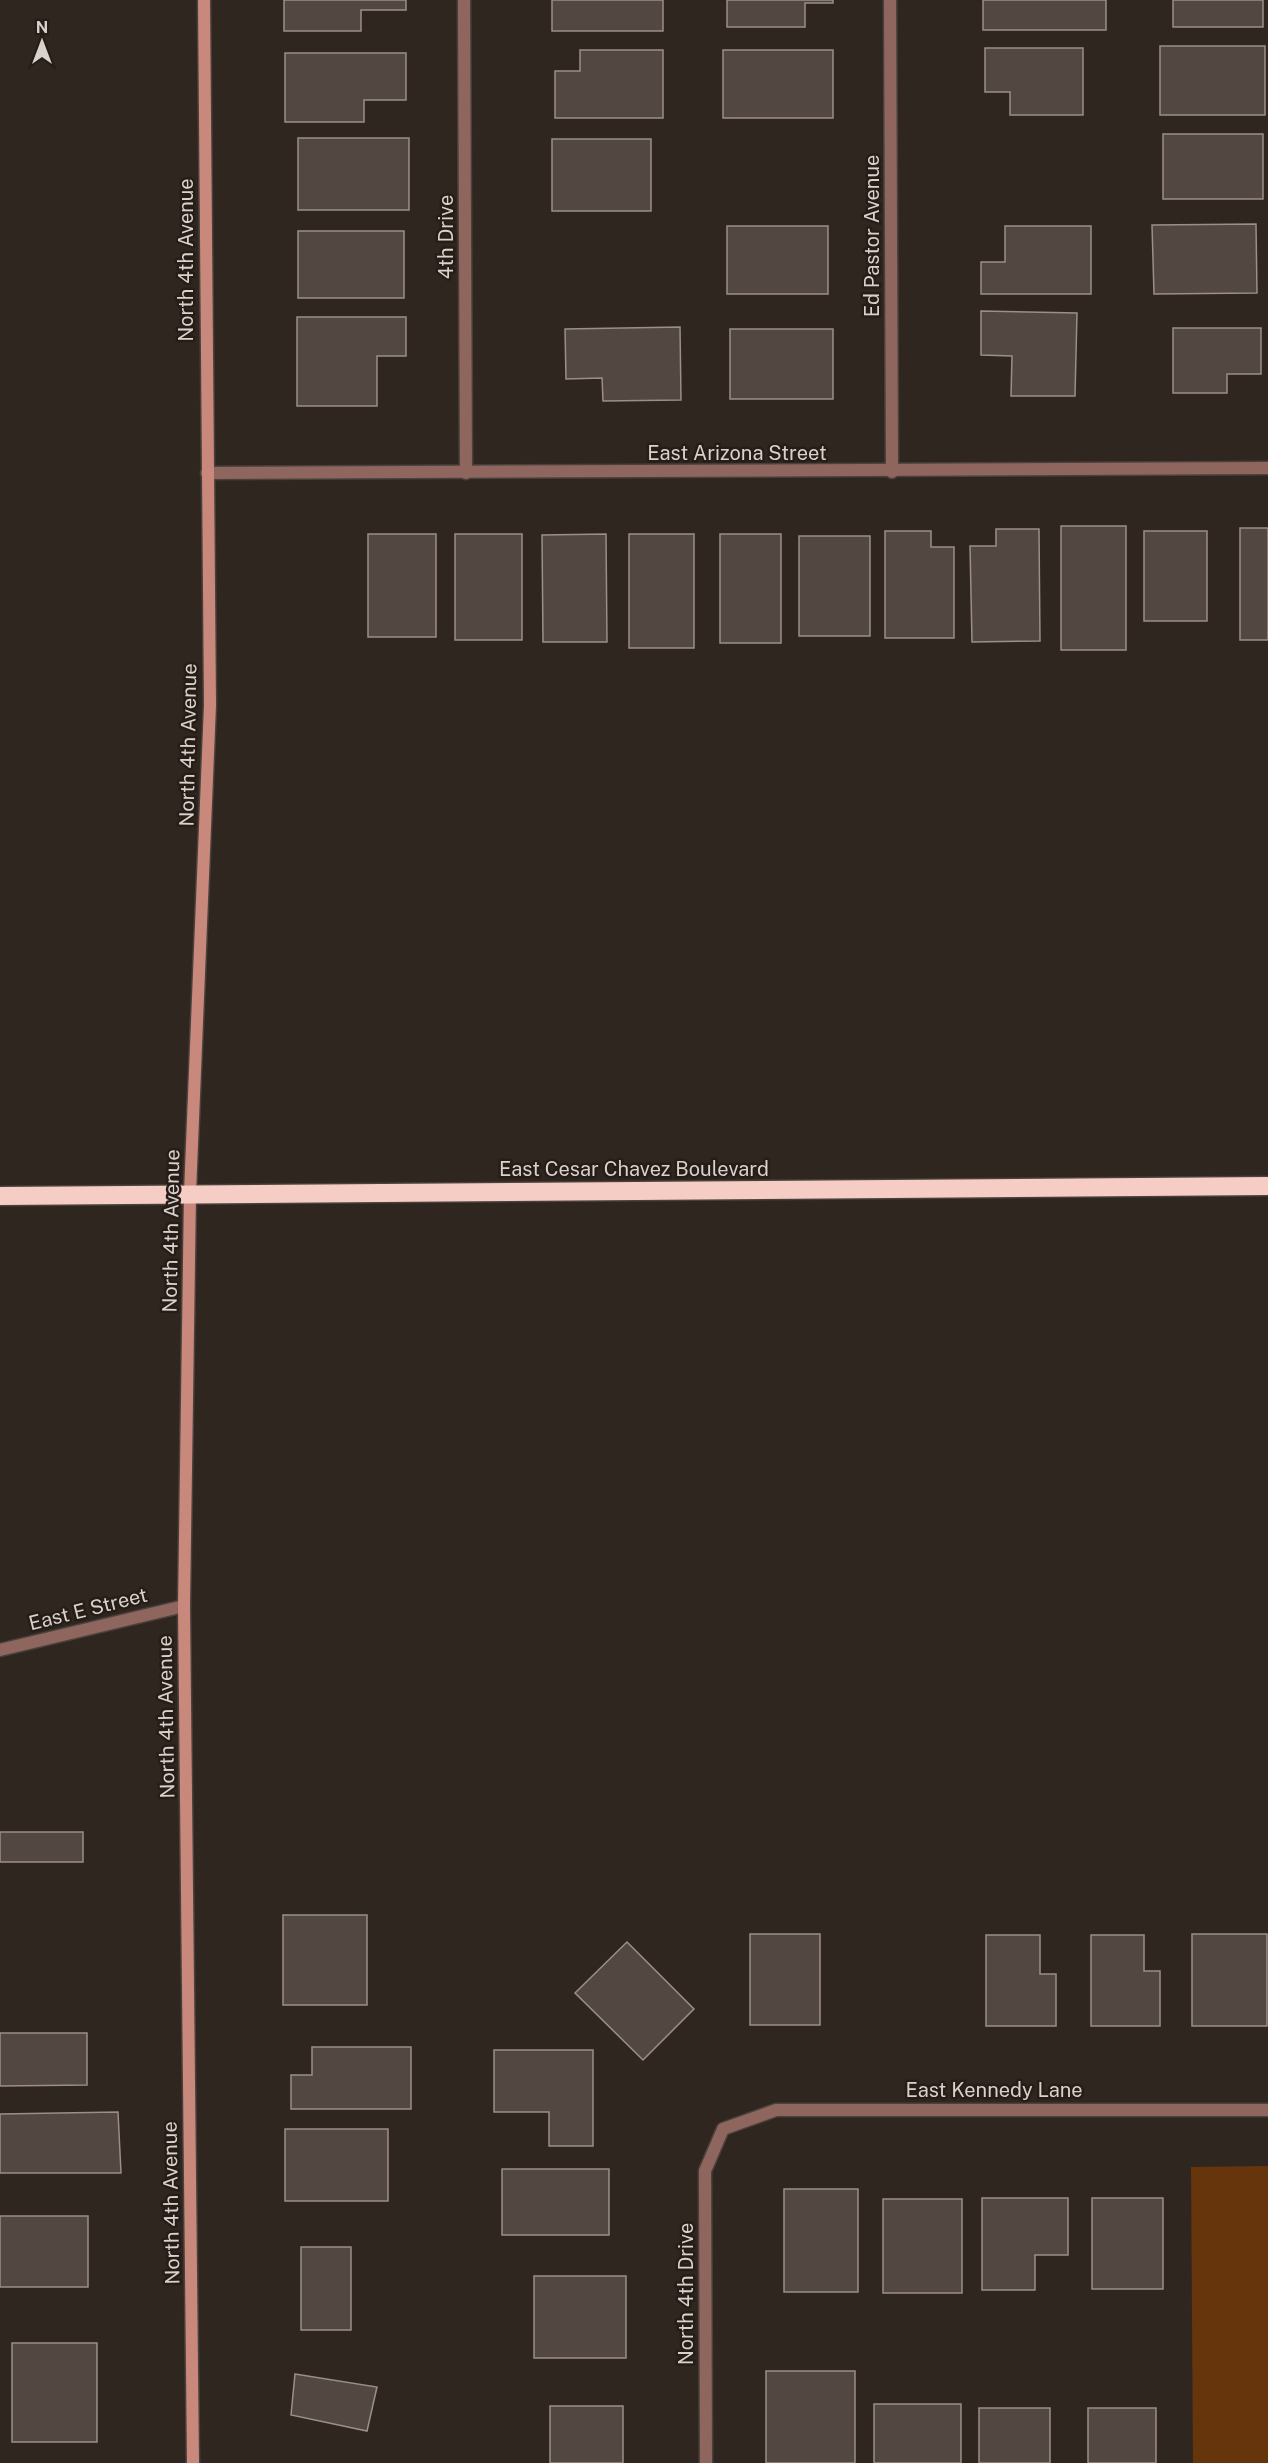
<svg xmlns="http://www.w3.org/2000/svg" width="1268" height="2463" font-family="'Public Sans',sans-serif">
<style>
.green{fill:#66350b}
.building{fill:#534841;stroke:#9b8f87;stroke-width:1.5}
.lines{fill:none;stroke-linecap:round;stroke-linejoin:round}
.street-casing{stroke:#4b413c;stroke-width:15}
.secondary-casing{stroke:#4b413c;stroke-width:15}
.highway-casing{stroke:#4b413c;stroke-width:21}
.street{stroke:#8e665e;stroke-width:12}
.secondary{stroke:#c8887c;stroke-width:12}
.highway{stroke:#f5cdc5;stroke-width:18}
.labels{text-anchor:middle;dominant-baseline:central;stroke-width:5;stroke-linejoin:round;paint-order:stroke}
.street-label{font-size:20px;fill:#d8d1cd;stroke:#261d17}
</style>
<rect width="100%" height="100%" fill="#302620"/>
<path class="green" d="M1268 2166V2463H1193L1191 2167Z"/>
<g class="building">
<path d="M284 0H406V10H361V31H284Z"/>
<rect x="552" y="0" width="111" height="31"/>
<path d="M727 0H833V3H805V27H727Z"/>
<rect x="983" y="0" width="123" height="30"/>
<rect x="1173" y="0" width="90" height="27"/>
<rect x="1160" y="46" width="105" height="69"/>
<path d="M985 48H1083V115H1010V92H985Z"/>
<path d="M580 50H663V118H555V71H580Z"/>
<rect x="723" y="50" width="110" height="68"/>
<path d="M285 53H406V100H364V122H285Z"/>
<rect x="1163" y="134" width="100" height="65"/>
<rect x="298" y="138" width="111" height="72"/>
<rect x="552" y="139" width="99" height="72"/>
<path d="M1256 224 1257 293 1154 294 1152 225Z"/>
<rect x="727" y="226" width="101" height="68"/>
<path d="M1005 226H1091V294H981V262H1005Z"/>
<rect x="298" y="231" width="106" height="67"/>
<path d="M981 311 1077 313 1075 396H1011L1012 356 981 355Z"/>
<path d="M297 317H406V356H377V406H297Z"/>
<path d="M680 327 681 400 603 401 602 378 566 379 565 329Z"/>
<path d="M1173 328H1261V374H1227V393H1173Z"/>
<rect x="730" y="329" width="103" height="70"/>
<rect x="1061" y="526" width="65" height="124"/>
<rect x="1240" y="528" width="28" height="112"/>
<path d="M996 529H1039L1040 641 972 642 970 546H996Z"/>
<path d="M885 531H931V547H954V638H885Z"/>
<rect x="1144" y="531" width="63" height="90"/>
<rect x="368" y="534" width="68" height="103"/>
<rect x="455" y="534" width="67" height="106"/>
<path d="M606 534 607 642H543L542 535Z"/>
<rect x="629" y="534" width="65" height="114"/>
<rect x="720" y="534" width="61" height="109"/>
<rect x="799" y="536" width="71" height="100"/>
<rect x="0" y="1832" width="83" height="30"/>
<rect x="283" y="1915" width="84" height="90"/>
<rect x="750" y="1934" width="70" height="91"/>
<rect x="1192" y="1934" width="75" height="92"/>
<path d="M986 1935H1040V1974H1056V2026H986Z"/>
<path d="M1091 1935H1144V1971H1160V2026H1091Z"/>
<path d="M627 1942 694 2009 643 2060 575 1993Z"/>
<path d="M0 2033H87V2085L0 2086Z"/>
<path d="M312 2047H411V2109H291V2075H312Z"/>
<path d="M494 2050H593V2146H549V2112H494Z"/>
<path d="M118 2112 121 2173H0V2114Z"/>
<rect x="285" y="2129" width="103" height="72"/>
<rect x="502" y="2169" width="107" height="66"/>
<rect x="784" y="2189" width="74" height="103"/>
<path d="M982 2198H1068V2255H1035V2290H982Z"/>
<rect x="1092" y="2198" width="71" height="91"/>
<rect x="883" y="2199" width="79" height="94"/>
<rect x="0" y="2216" width="88" height="71"/>
<rect x="301" y="2247" width="50" height="83"/>
<rect x="534" y="2276" width="92" height="82"/>
<rect x="12" y="2343" width="85" height="99"/>
<rect x="766" y="2371" width="89" height="92"/>
<path d="M295 2374 377 2387 367 2431 291 2415Z"/>
<rect x="874" y="2404" width="87" height="59"/>
<rect x="550" y="2406" width="73" height="57"/>
<rect x="979" y="2408" width="71" height="55"/>
<rect x="1088" y="2408" width="68" height="55"/>
</g>
<g class="lines">
<g class="street-casing">
<g id="street">
<path d="M464 0 466 473"/>
<path d="M890 0 892 472"/>
<path d="M207 473 1268 468"/>
<path d="M0 1650 184 1606"/>
<path d="M706 2463 705 2171 723 2129 776 2110H1268"/>
</g>
</g>
<g class="secondary-casing">
<path id="secondary" d="M193 2463 184 1606 190 1193 210 705 204 0"/>
</g>
<g class="highway-casing">
<path id="highway" d="M0 1196 1268 1186"/>
</g>
<use href="#street" class="street"/>
<use href="#secondary" class="secondary"/>
<use href="#highway" class="highway"/>
</g>
<g class="labels">
<g class="street-label">
<text transform="translate(872 236) rotate(-90)">Ed Pastor Avenue</text>
<text transform="translate(446 237) rotate(-90)">4th Drive</text>
<text transform="translate(186 260) rotate(-90)">North 4th Avenue</text>
<text x="737" y="453">East Arizona Street</text>
<text transform="translate(188 745) rotate(-89)">North 4th Avenue</text>
<text x="634" y="1169">East Cesar Chavez Boulevard</text>
<text transform="translate(171 1231) rotate(-89)">North 4th Avenue</text>
<text transform="translate(88 1609) rotate(-14)">East E Street</text>
<text transform="translate(166 1717) rotate(-91)">North 4th Avenue</text>
<text x="994" y="2090">East Kennedy Lane</text>
<text transform="translate(171 2203) rotate(-91)">North 4th Avenue</text>
<text transform="translate(686 2294) rotate(-90)">North 4th Drive</text>
</g>
</g>
<g transform="translate(42 42)" stroke="#261d17" stroke-width="4.5" paint-order="stroke">
<path d="M0-4.5L10 22L0 15L-10 22Z" fill="#d8d1cd"/>
<text y="-9" font-size="16" font-weight="bold" text-anchor="middle" fill="#d8d1cd">N</text>
</g>
</svg>
